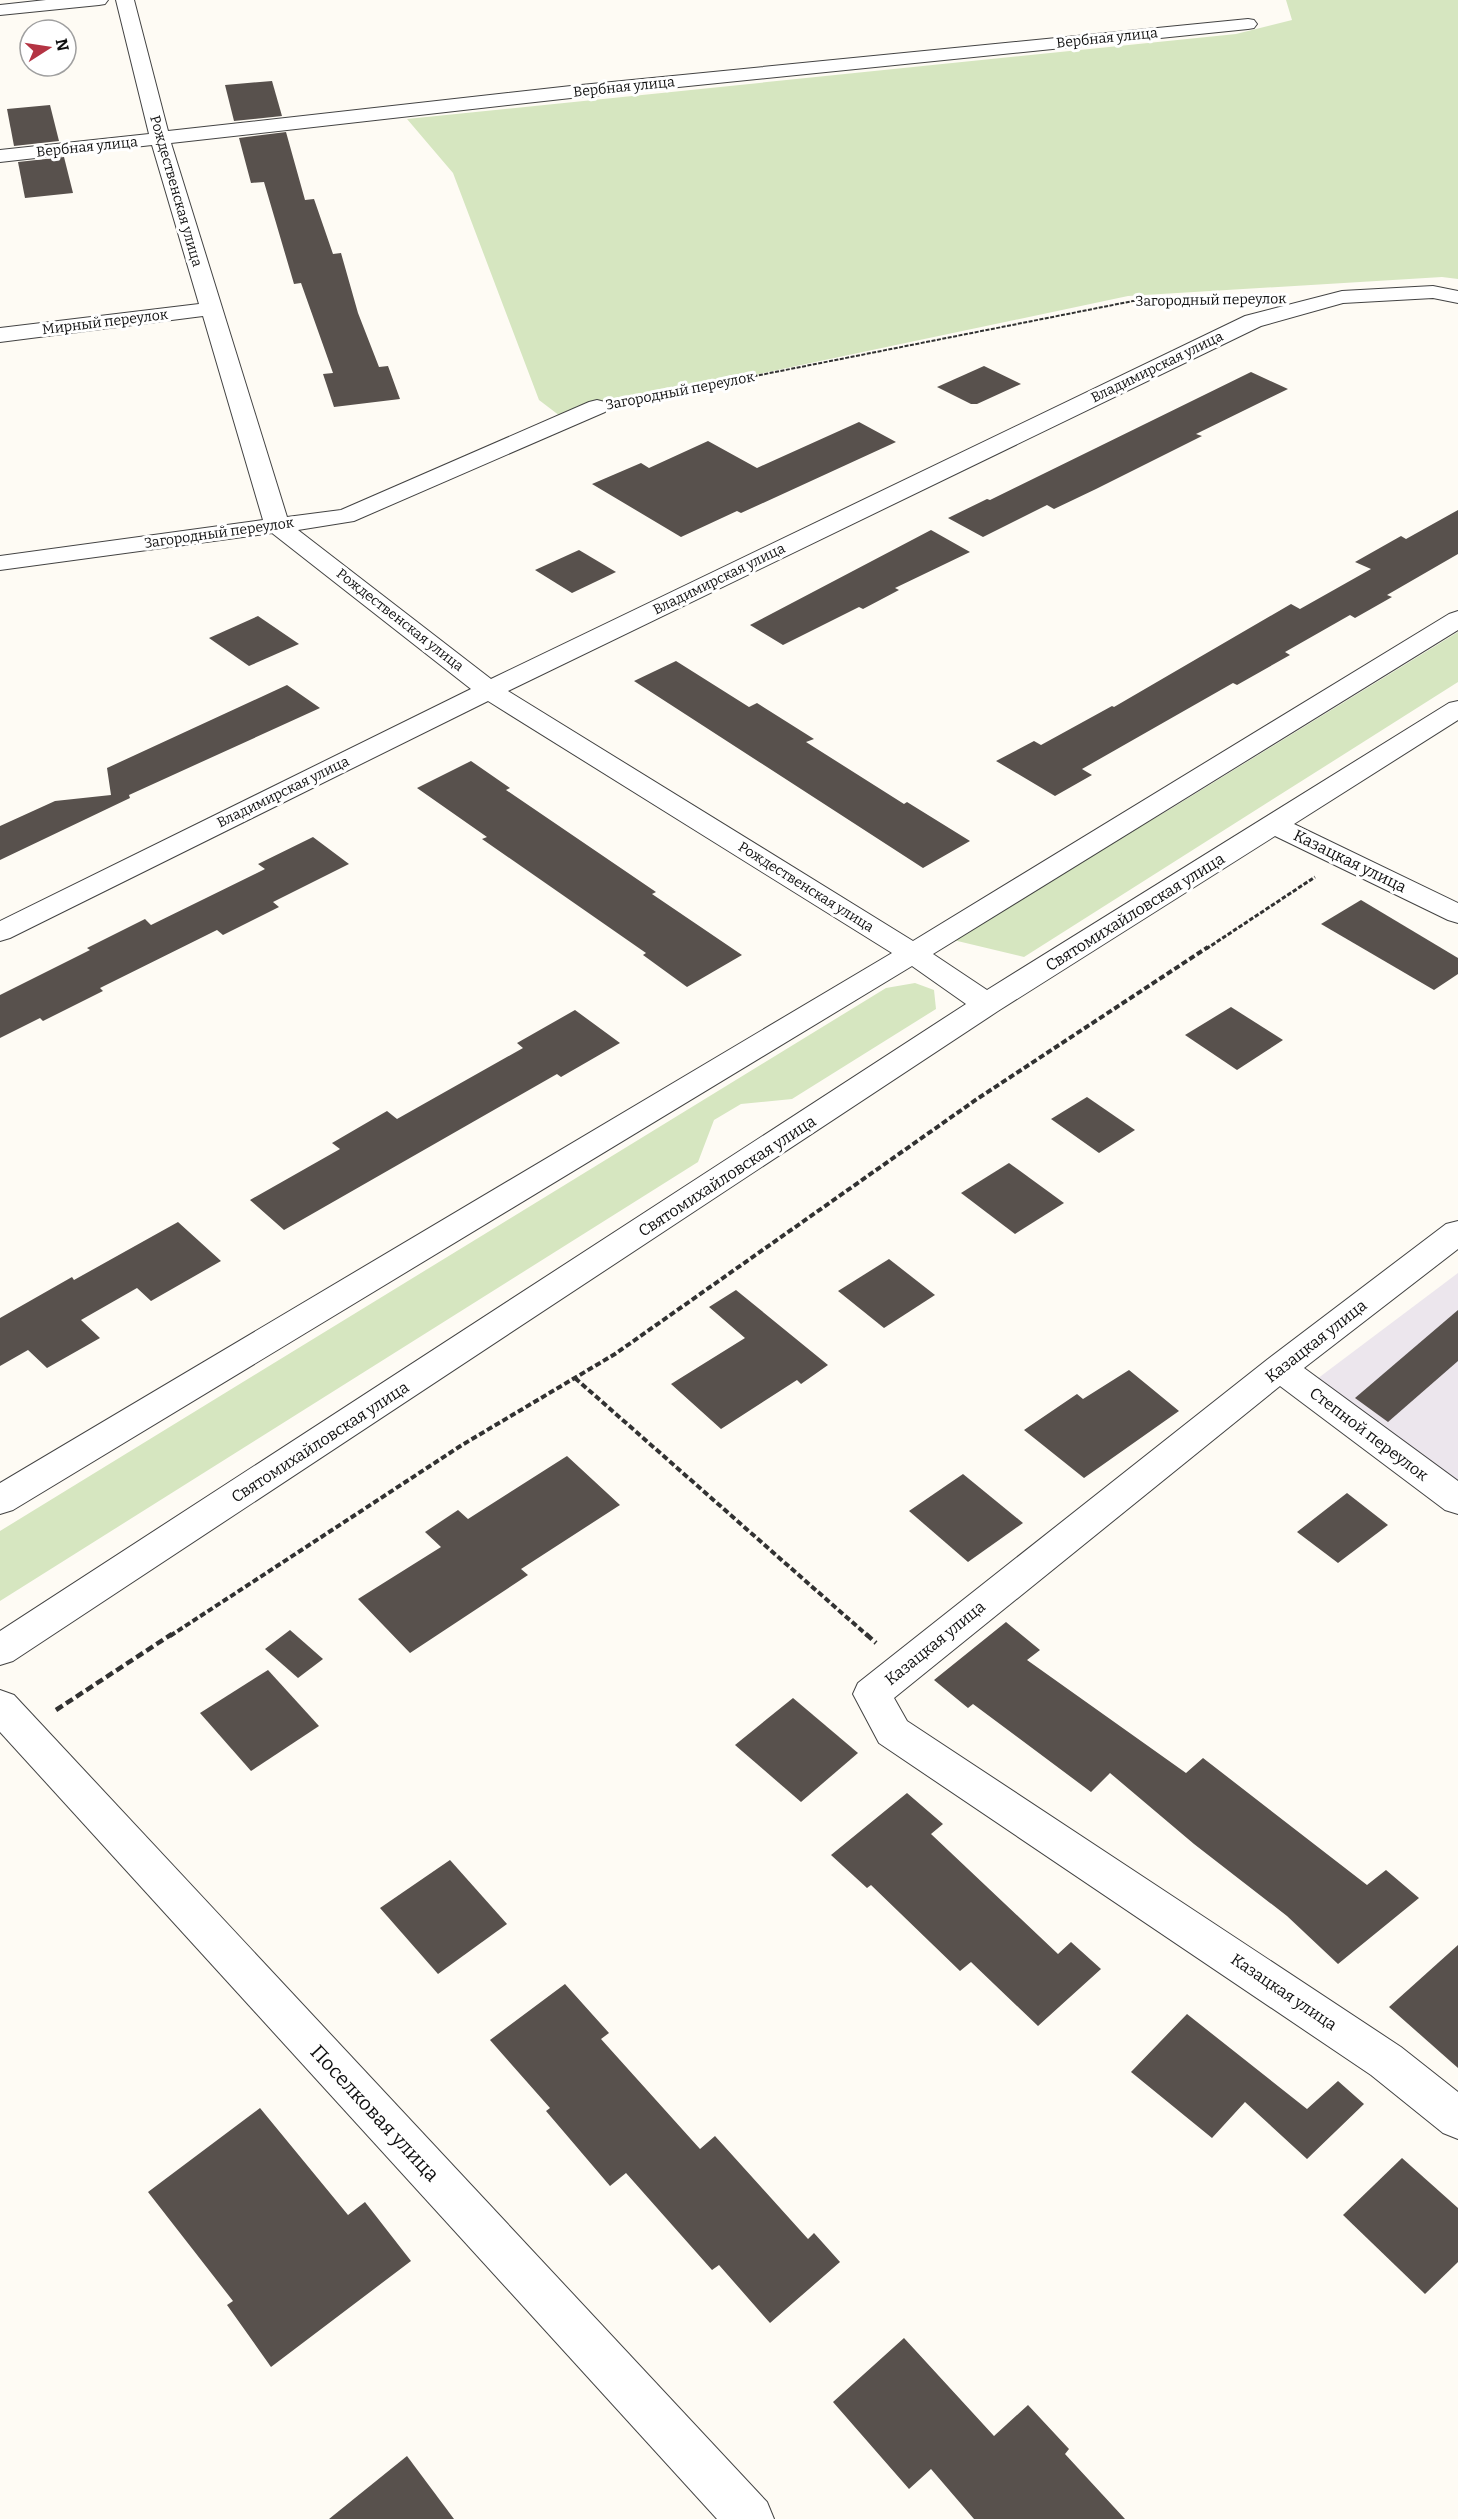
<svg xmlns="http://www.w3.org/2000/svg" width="1458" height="2519" font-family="Bitter,serif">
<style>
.industrial{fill:#ece6ed}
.green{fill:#d6e6c0}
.building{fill:#58514d}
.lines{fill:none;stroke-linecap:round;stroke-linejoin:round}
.minor-casing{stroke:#434343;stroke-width:2}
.path-far3{stroke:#323232;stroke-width:2;stroke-dasharray:4 1.5;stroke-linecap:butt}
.path-far2{stroke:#323232;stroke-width:3;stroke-dasharray:4.5 2;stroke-linecap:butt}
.path-far1{stroke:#323232;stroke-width:4;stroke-dasharray:6 3;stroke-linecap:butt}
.path{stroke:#323232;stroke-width:4.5;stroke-dasharray:8 4;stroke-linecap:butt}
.minor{fill:#fff;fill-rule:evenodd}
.labels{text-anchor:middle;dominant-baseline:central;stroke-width:6;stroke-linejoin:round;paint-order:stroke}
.far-street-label{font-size:14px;fill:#101010;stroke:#fff}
.street-label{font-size:16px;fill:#101010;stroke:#fff}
.near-street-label{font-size:20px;fill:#101010;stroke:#fff}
</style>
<rect width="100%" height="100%" fill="#fefbf4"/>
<path class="industrial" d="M1458 1273V1488L1317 1379Z"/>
<g class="green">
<path d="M1286 0H1458V279L1442 277 1128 296 560 416 539 400 453 173 407 119 1236 34 1292 20Z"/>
<path d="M1458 632V682L1024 957 949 939 1172 808Z"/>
<path d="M915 983 934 990 936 1009 792 1099 741 1104 714 1120 698 1162 0 1601V1531L886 988Z"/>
</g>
<g class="building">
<path d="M272 81 282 116 234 121 225 85Z"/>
<path d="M50 105 59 141 14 146 7 109Z"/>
<path d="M286 132 305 200 314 199 333 254 341 253 358 313 379 367 388 366 400 399 334 407 323 374 333 373 301 283 294 284 264 182 251 183 239 138Z"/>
<path d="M64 157 73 193 25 198 18 162Z"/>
<path d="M984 366 1021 384 977 404H971L937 387Z"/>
<path d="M1251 372 1288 389 1196 434 1202 436 1096 489 1054 509 1047 505 983 537 948 518 987 499 990 500Z"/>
<path d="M859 422 896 442 741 513 737 511 681 537 592 484 641 463 649 468 708 441 757 468Z"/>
<path d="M1458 510V554L1387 595 1392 597 1355 618 1350 615 1285 652 1290 655 1237 685 1233 683 1082 769 1092 775 1055 796 996 761 1034 741 1041 745 1112 706 1114 707 1291 604 1300 609 1371 569 1355 562 1401 536 1406 539Z"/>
<path d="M931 530 970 552 895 588 899 590 863 609 859 607 783 645 750 625Z"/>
<path d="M579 550 616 572 572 593 535 570Z"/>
<path d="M258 616 299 644 249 666 209 638Z"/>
<path d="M676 661 749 707 757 703 814 739 806 742 904 804 907 802 970 841 923 868 634 681Z"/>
<path d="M287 685 320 708 129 795 130 798 0 860V826L55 801 111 795 107 768Z"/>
<path d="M471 761 510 788 506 790 656 892 652 894 742 955 687 987 643 955 646 953 482 839 487 837 417 788Z"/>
<path d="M313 837 349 864 273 902 279 907 223 935 217 930 100 988 103 991 43 1021 40 1018 0 1038V995L90 950 87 948 145 919 151 925 265 869 258 864Z"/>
<path d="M1361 900 1458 958V974L1434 990 1321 924Z"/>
<path d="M1231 1007 1283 1040 1237 1070 1185 1035Z"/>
<path d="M575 1010 620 1043 561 1077 557 1074 284 1230 250 1200 340 1149 332 1143 387 1111 397 1119 523 1048 517 1043Z"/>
<path d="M1087 1097 1135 1130 1099 1153 1051 1119Z"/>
<path d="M1009 1163 1064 1203 1015 1234 961 1193Z"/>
<path d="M178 1222 221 1261 151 1301 137 1288 81 1320 100 1338 47 1368 28 1350 0 1366V1318L72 1277 74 1280Z"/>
<path d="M889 1259 935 1295 884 1328 838 1291Z"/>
<path d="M736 1290 828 1365 801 1384 797 1380 721 1429 671 1384 745 1338 709 1307Z"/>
<path d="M1458 1310V1361L1388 1422 1355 1398Z"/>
<path d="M1129 1370 1179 1411 1084 1478 1024 1430 1077 1394 1083 1399Z"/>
<path d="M567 1456 620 1505 521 1569 528 1575 410 1653 358 1599 441 1547 425 1532 458 1510 468 1519Z"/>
<path d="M963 1474 1023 1523 968 1562 909 1511Z"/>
<path d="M1347 1493 1388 1525 1338 1563 1297 1532Z"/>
<path d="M1006 1622 1040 1650 1027 1660 1186 1773 1203 1758 1367 1885 1386 1870 1419 1898 1338 1964 1287 1916 1194 1844 1110 1773 1091 1792 973 1704 968 1708 934 1680Z"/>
<path d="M290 1630 323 1659 298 1678 265 1649Z"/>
<path d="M268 1670 319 1726 251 1771 200 1713Z"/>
<path d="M793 1698 858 1753 801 1802 735 1745Z"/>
<path d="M907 1793 943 1824 931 1834 1058 1954 1071 1942 1101 1969 1038 2026 971 1962 960 1971 871 1885 867 1888 831 1855Z"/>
<path d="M450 1860 507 1924 438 1974 380 1908Z"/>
<path d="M1458 1945V2068L1389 2007Z"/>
<path d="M565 1984 609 2033 601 2039 700 2149 715 2136 808 2239 814 2233 840 2262 770 2323 719 2265 712 2270 626 2173 610 2186 546 2111 550 2108 490 2040Z"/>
<path d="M1187 2014 1307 2109 1338 2081 1364 2104 1307 2159 1245 2102 1212 2138 1131 2072Z"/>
<path d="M260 2108 348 2215 365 2202 411 2261 271 2367 227 2305 233 2301 148 2192Z"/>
<path d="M1402 2158 1458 2208V2262L1425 2294 1343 2215Z"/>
<path d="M904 2338 994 2436 1028 2405 1069 2449 1065 2454 1125 2519H974L931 2469 909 2489 833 2402Z"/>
<path d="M407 2456 454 2519H329Z"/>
</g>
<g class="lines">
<g class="minor-casing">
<g id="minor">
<path d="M46 0H108L105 4 99 5 0 15V5Z"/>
<path d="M116 0H134L168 131 571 86 1248 19 1254 20 1257 24 1254 28 1248 29 571 98 171 143 287 517 341 510 589 402 597 400 605 402 608 407 605 412 354 521 298 530 491 679 1245 316 1342 291 1433 286 1458 291V303L1433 298 1343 303 1261 326 508 691 913 941 1449 614 1458 611V630L933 954 987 990 1449 703 1458 701V720L1294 824 1458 903V923L1448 920 1275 836 998 1011 13 1661 0 1665V1631L966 1004 912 966 13 1510 0 1514V1483L892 953 488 701 10 938 0 941V921L471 689 272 533 0 570V556L263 520 203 316 0 342V328L199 304 152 145 0 162V150L149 134Z"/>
<path d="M1458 1221V1249L1304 1368 1458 1481V1514L1445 1510 1280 1386 894 1698 907 1721 1401 2047 1458 2092V2139L1443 2133 1371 2075 879 1743 853 1694 858 1683 1268 1359 1446 1224Z"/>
<path d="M0 1690 14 1695 767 2502 774 2519H717L0 1732Z"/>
</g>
</g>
<path class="path-far3" d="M624 402 1133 301 1230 299"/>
<path class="path-far2" d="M1206 949 1315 877"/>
<g class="path-far1">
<path d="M575 1378 868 1636"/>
<path d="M170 1636 462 1445 615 1354 977 1099 1208 947"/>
</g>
<g class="path">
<path d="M866 1634 876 1643"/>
<path d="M56 1710 172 1634"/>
</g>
<use href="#minor" class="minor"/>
</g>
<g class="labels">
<g class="far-street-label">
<text transform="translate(1107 38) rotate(-6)">Вербная улица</text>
<text transform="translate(624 87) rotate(-6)">Вербная улица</text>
<text transform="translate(87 147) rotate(-6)">Вербная улица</text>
<text transform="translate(176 191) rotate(74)">Рождественская улица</text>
<text transform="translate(1211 300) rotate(-1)">Загородный переулок</text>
<text transform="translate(105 322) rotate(-7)">Мирный переулок</text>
<text transform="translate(1157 367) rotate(-26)">Владимирская улица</text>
<text transform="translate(680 391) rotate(-11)">Загородный переулок</text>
<text transform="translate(219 533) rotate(-8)">Загородный переулок</text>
<text transform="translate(719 579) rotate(-26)">Владимирская улица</text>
<text transform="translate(400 620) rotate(38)">Рождественская улица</text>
<text transform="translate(283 792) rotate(-26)">Владимирская улица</text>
<text transform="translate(806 887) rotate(32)">Рождественская улица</text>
</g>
<g class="street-label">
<text transform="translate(1350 861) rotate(26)">Казацкая улица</text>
<text transform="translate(1135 912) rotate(-32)">Святомихайловская улица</text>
<text transform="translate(727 1176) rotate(-33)">Святомихайловская улица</text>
<text transform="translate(1316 1341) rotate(-38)">Казацкая улица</text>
<text transform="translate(1369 1434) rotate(37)">Степной переулок</text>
<text transform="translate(320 1442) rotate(-33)">Святомихайловская улица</text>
<text transform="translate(935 1643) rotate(-39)">Казацкая улица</text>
<text transform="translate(1284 1992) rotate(34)">Казацкая улица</text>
</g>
<g class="near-street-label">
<text transform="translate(375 2113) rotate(47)">Поселковая улица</text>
</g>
</g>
<g transform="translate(48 48) rotate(78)"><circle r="28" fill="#ffffff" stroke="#9f9f9f" stroke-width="1.5"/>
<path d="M0-4.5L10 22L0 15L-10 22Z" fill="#b43443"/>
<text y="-9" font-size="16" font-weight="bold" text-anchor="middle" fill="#101010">N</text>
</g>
</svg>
